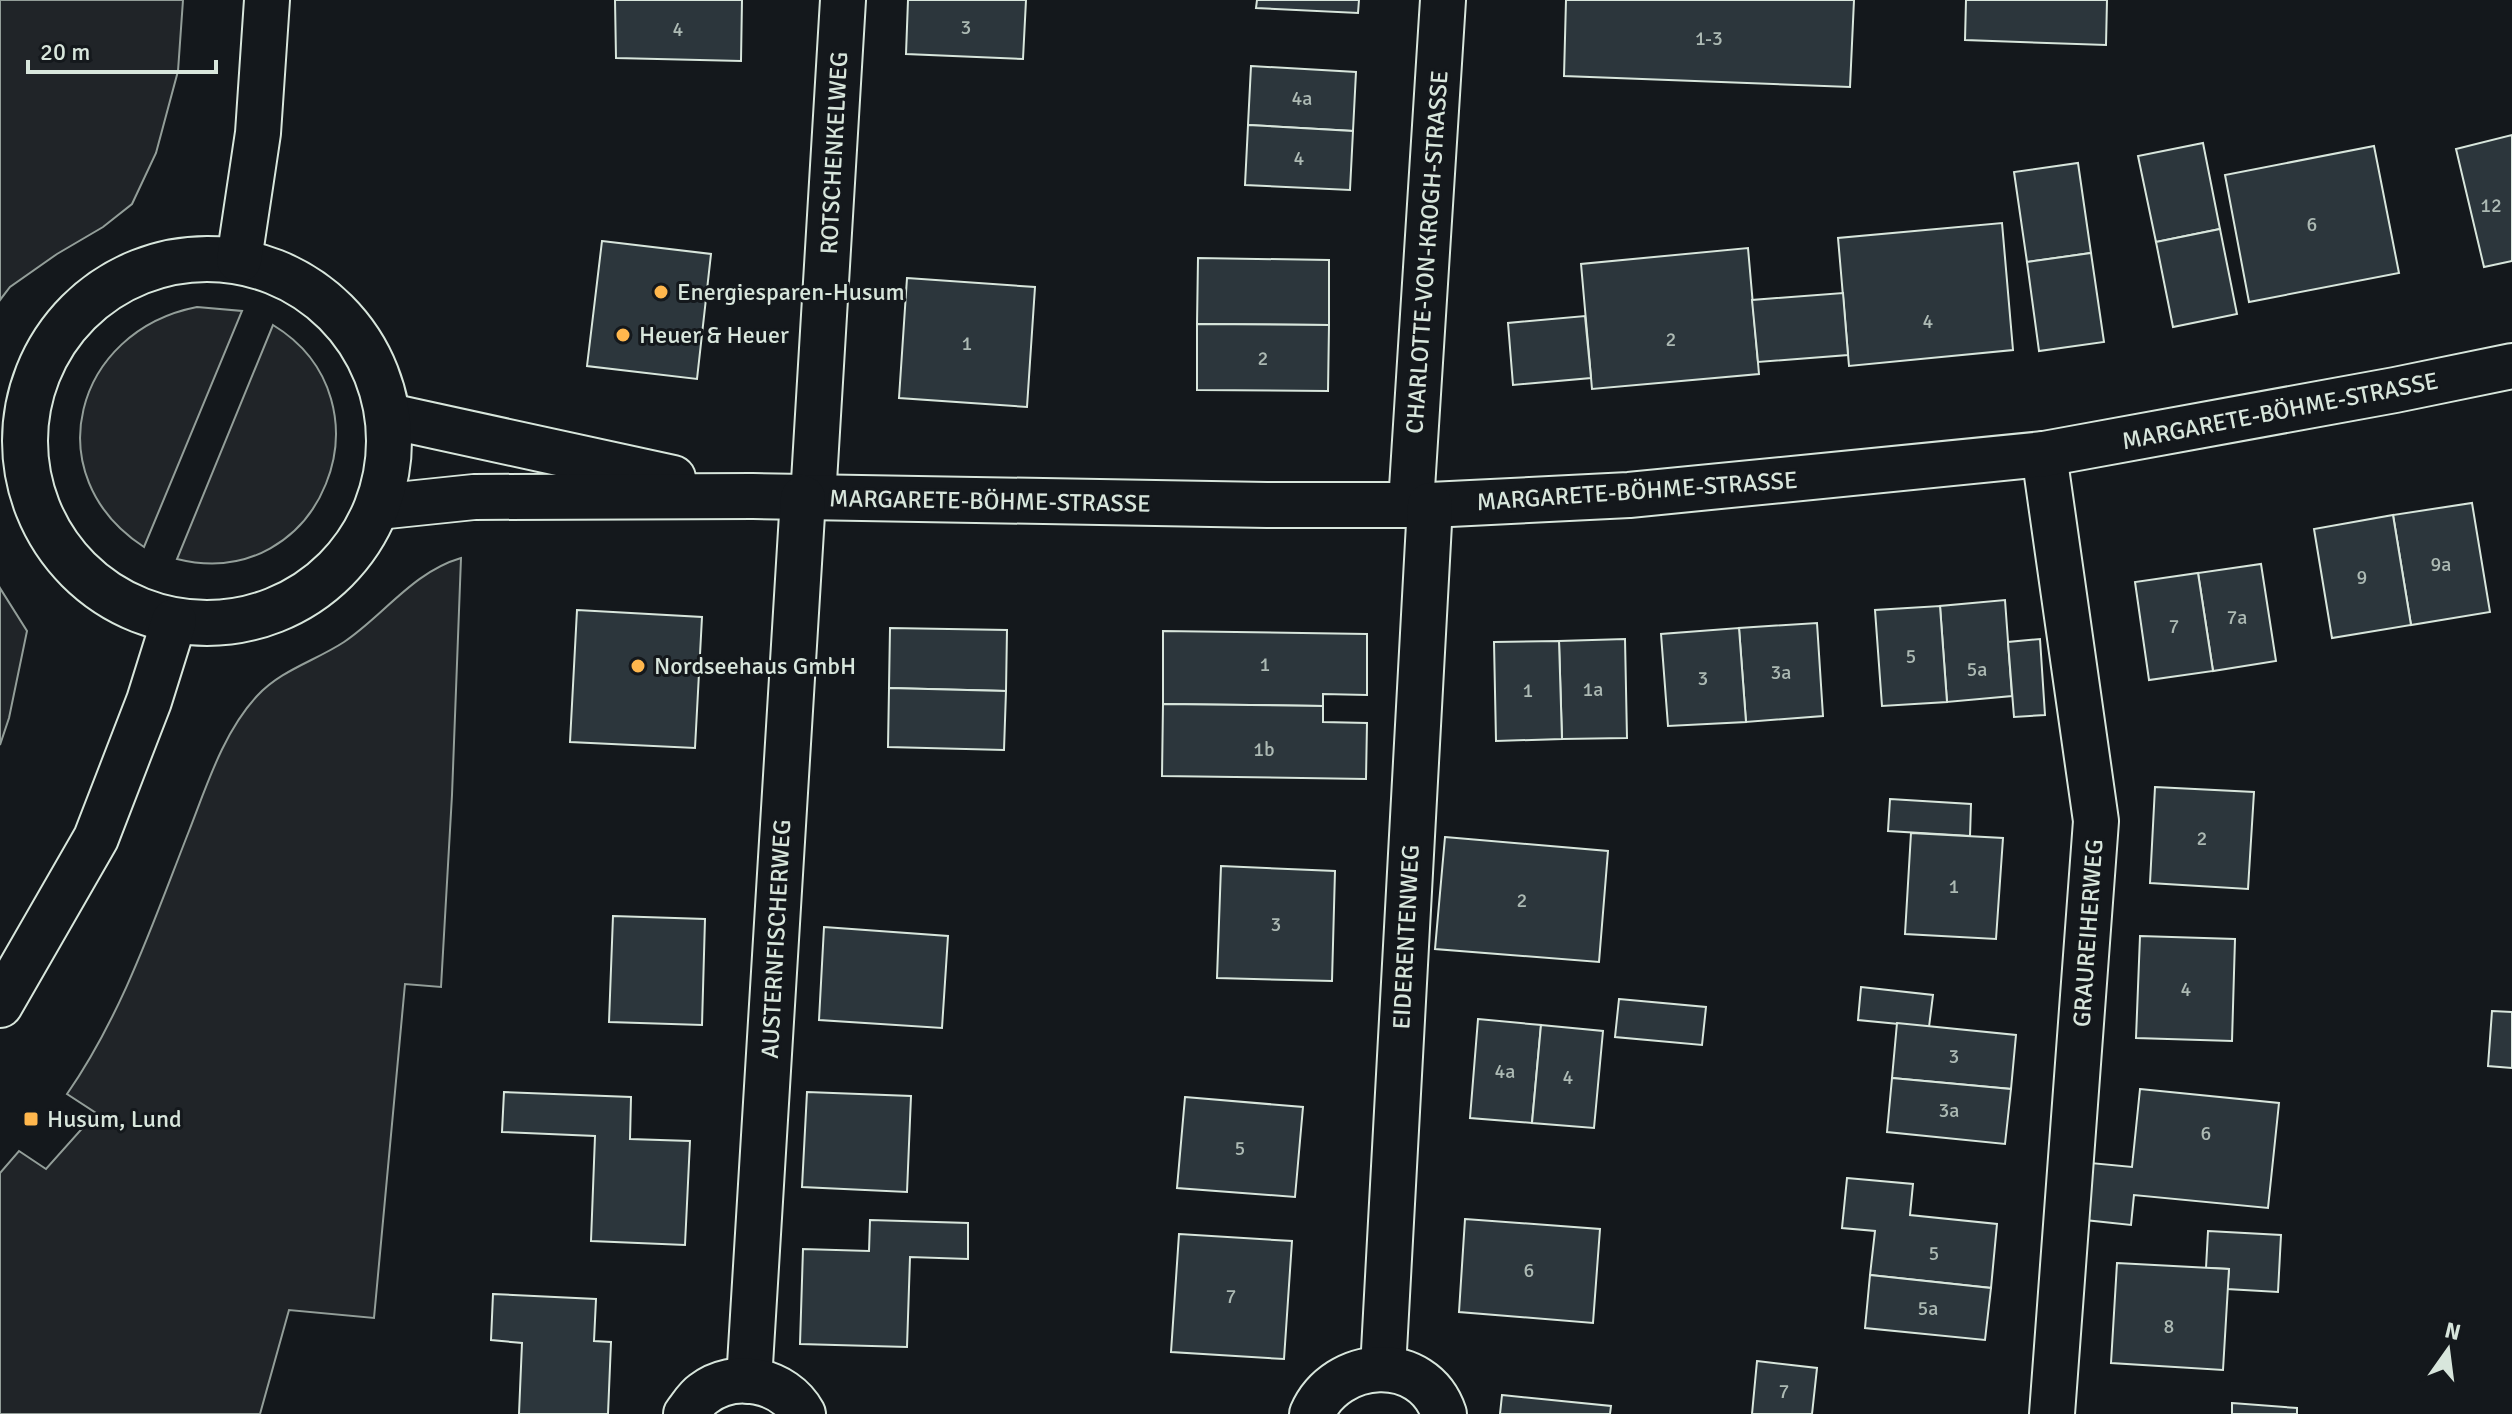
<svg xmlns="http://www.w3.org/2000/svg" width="2512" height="1414" font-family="Signika,sans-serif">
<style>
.green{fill:#202428;stroke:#939e99;stroke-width:2}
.building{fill:#2c363c;stroke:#d8e6dc;stroke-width:2}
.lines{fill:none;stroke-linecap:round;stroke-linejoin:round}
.street-casing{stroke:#d8e6dc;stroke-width:48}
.secondary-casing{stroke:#d8e6dc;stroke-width:48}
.street{stroke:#14181c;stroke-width:44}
.secondary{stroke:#14181c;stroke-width:44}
.poi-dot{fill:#ffb74d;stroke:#14181c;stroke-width:3}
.labels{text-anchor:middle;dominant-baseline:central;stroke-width:6;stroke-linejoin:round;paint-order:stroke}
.number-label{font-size:20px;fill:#adbab4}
.street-label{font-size:24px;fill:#d8e6dc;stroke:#14181c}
.poi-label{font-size:24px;fill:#d8e6dc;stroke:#14181c;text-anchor:start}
</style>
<rect width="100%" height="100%" fill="#14181c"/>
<g class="green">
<path d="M0 0H183L178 71 156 153 132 204 103 227 57 254 10 287 0 300Z"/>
<path d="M197 307 242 311 144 547C35 476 74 331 197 307Z"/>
<path d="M273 325C398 401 321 595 177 559Z"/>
<path d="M461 558 452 795 441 987 405 984 374 1318 289 1310 260 1414H0V1173L19 1151 46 1169 96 1113 67 1094C122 1015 154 920 189 831 207 785 223 733 257 696 281 670 315 661 344 642 384 615 413 572 461 558Z"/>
<path d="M0 588 27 631 9 718 0 745Z"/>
</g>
<g class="building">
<path d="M615 0H742L741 61 616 58Z"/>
<path d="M908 0H1026L1023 59 906 54Z"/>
<path d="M1257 0H1359L1358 13 1256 8Z"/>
<path d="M1566 0H1854L1850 87 1564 76Z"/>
<path d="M1966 0H2107L2106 45 1965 40Z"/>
<path d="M1251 66 1356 72 1353 131 1248 125Z"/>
<path d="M1248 125 1353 131 1350 190 1245 185Z"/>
<path d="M2512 135V261L2484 267 2456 149Z"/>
<path d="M2203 143 2220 229 2156 242 2138 156Z"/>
<path d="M2374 146 2399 273 2249 302 2225 175Z"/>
<path d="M2078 163 2091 253 2027 262 2014 172Z"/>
<path d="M2002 223 2013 350 1849 366 1838 238Z"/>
<path d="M2220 229 2237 314 2173 327 2156 242Z"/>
<path d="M602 241 711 254 697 379 587 366Z"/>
<path d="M1748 248 1759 374 1592 389 1581 264Z"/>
<path d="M2091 253 2104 342 2039 351 2027 262Z"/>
<path d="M1198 258 1329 260V325L1197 324Z"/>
<path d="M907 278 1035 287 1027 407 899 398Z"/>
<path d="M1843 293 1848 355 1758 362 1752 300Z"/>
<path d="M1585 316 1591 378 1513 385 1508 323Z"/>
<path d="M1197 324 1329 325 1328 391 1197 390Z"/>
<path d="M2472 503 2490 612 2411 625 2393 515Z"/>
<path d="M2393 515 2411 625 2332 638 2314 529Z"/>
<path d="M2261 564 2276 661 2213 671 2198 573Z"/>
<path d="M2198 573 2213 671 2149 680 2135 582Z"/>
<path d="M2005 600 2012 696 1947 702 1940 606Z"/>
<path d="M1940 606 1947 702 1882 706 1875 610Z"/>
<path d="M577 610 702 617 695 748 570 742Z"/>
<path d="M1817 623 1823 716 1746 722 1739 628Z"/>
<path d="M890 628 1007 630 1006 691 889 688Z"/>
<path d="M1739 628 1746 722 1668 726 1661 634Z"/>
<path d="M1163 631 1367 634V695L1323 694V706L1163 704Z"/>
<path d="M1625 639 1627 738 1562 739 1559 641Z"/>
<path d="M2040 639 2045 715 2014 717 2008 642Z"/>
<path d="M1559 641 1562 739 1496 741 1494 642Z"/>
<path d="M889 688 1006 691 1004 750 888 747Z"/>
<path d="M1163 704 1323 706V722L1367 723 1366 779 1162 776Z"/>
<path d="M2155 787 2254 792 2248 889 2150 883Z"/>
<path d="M1890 799 1971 804 1970 836 1888 831Z"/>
<path d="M1911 833 2003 838 1996 939 1905 934Z"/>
<path d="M1445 837 1608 851 1599 962 1435 949Z"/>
<path d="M1221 866 1335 871 1332 981 1217 978Z"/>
<path d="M613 916 705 919 702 1025 609 1022Z"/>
<path d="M824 927 948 936 942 1028 819 1020Z"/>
<path d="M2140 936 2235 939 2232 1041 2136 1038Z"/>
<path d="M1861 987 1933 995 1929 1027 1858 1020Z"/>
<path d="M1619 999 1706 1007 1702 1045 1615 1037Z"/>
<path d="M2492 1011 2512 1012V1068L2488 1066Z"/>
<path d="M1478 1019 1541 1025 1532 1123 1470 1118Z"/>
<path d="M1897 1023 2016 1035 2011 1089 1892 1078Z"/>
<path d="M1541 1025 1603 1031 1594 1128 1532 1123Z"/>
<path d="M1892 1078 2011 1089 2005 1144 1887 1132Z"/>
<path d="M2140 1089 2279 1103 2268 1208 2134 1195 2131 1225 2085 1220 2091 1163 2132 1167Z"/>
<path d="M504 1092 631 1097 630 1139 690 1141 685 1245 591 1241 595 1136 502 1132Z"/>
<path d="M807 1092 911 1096 907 1192 802 1187Z"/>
<path d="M1185 1097 1303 1107 1295 1197 1177 1188Z"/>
<path d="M1847 1178 1913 1184 1910 1215 1997 1224 1991 1288 1870 1275 1875 1231 1842 1228Z"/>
<path d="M1465 1219 1600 1229 1593 1323 1459 1312Z"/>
<path d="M870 1220 968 1223V1259L910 1257 907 1347 800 1344 803 1249 869 1251Z"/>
<path d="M2208 1231 2281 1235 2278 1292 2227 1289 2229 1269 2206 1268Z"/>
<path d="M1179 1234 1292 1241 1284 1359 1171 1352Z"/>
<path d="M2117 1263 2229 1269 2223 1370 2111 1363Z"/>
<path d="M1870 1275 1991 1288 1985 1340 1865 1328Z"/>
<path d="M493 1294 596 1299 594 1341 611 1342 608 1414H519L522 1343 491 1340Z"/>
<path d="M1757 1361 1817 1368 1812 1414H1752Z"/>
<path d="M1502 1395 1611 1406 1610 1414H1500Z"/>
<path d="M2232 1403 2297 1408V1414H2232Z"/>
</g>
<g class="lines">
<g class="street-casing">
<g id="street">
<path d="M389 416 673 478"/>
<path d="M2044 454 2096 821 2052 1414"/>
<path d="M813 498 843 0"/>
<path d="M1411 504 1443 0"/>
<path d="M378 507 474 497 753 496 1267 505H1430L1629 495 2044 454 2395 390 2512 366"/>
<path d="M1383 1369 1430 505"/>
<path d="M749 1381 803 498"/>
<path d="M686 1414C691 1408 696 1399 703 1394 734 1370 784 1379 803 1414"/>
<path d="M1312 1414C1336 1358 1423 1351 1444 1414"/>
</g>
</g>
<g class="secondary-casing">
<g id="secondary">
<circle cx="207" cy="441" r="182"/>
<path d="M239 260 258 133 267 0"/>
<path d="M0 1005 96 838 149 701 174 621"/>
</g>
</g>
<use href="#street" class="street"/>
<use href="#secondary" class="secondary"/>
</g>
<g class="poi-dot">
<circle cx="661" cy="292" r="8"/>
<circle cx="623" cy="335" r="8"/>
<circle cx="638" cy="666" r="8"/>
<rect x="23" y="1111" width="16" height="16" rx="4"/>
</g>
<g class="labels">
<g class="number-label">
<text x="966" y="27">3</text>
<text x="678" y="29">4</text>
<text x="1709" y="38">1-3</text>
<text x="1302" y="98">4a</text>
<text x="1299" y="158">4</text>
<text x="2491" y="205">12</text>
<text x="2312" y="224">6</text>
<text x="1928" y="321">4</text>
<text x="1671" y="339">2</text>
<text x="967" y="343">1</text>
<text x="1263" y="358">2</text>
<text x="2441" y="564">9a</text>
<text x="2362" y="577">9</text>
<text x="2237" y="617">7a</text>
<text x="2174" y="626">7</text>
<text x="1911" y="656">5</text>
<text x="1265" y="664">1</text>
<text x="1977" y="669">5a</text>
<text x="1781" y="672">3a</text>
<text x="1703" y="678">3</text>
<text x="1593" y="689">1a</text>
<text x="1528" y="690">1</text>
<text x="1264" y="749">1b</text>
<text x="2202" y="838">2</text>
<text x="1954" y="886">1</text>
<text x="1522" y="900">2</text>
<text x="1276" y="924">3</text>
<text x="2186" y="989">4</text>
<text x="1954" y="1056">3</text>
<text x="1505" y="1071">4a</text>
<text x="1568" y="1077">4</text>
<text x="1949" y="1110">3a</text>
<text x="2206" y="1133">6</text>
<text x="1240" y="1148">5</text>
<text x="1934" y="1253">5</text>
<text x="1529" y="1270">6</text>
<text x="1231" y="1296">7</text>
<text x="1928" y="1308">5a</text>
<text x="2169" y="1326">8</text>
<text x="1784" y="1391">7</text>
</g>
<g class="street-label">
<text transform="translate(834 153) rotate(-87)">ROTSCHENKELWEG</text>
<text transform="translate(1427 252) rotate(-86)">CHARLOTTE-VON-KROGH-STRASSE</text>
<text transform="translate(2280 411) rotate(-11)">MARGARETE-BÖHME-STRASSE</text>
<text transform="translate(1637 491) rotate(-4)">MARGARETE-BÖHME-STRASSE</text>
<text transform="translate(990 501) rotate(1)">MARGARETE-BÖHME-STRASSE</text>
<text transform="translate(2088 933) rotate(-86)">GRAUREIHERWEG</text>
<text transform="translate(1406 937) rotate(-87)">EIDERENTENWEG</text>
<text transform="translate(776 939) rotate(-87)">AUSTERNFISCHERWEG</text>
</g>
<g class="poi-label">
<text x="677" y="292">Energiesparen-Husum</text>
<text x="639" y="335">Heuer &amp; Heuer</text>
<text x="654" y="666">Nordseehaus GmbH</text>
<text x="47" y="1119">Husum, Lund</text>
</g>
</g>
<g transform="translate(2448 1350) rotate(14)" stroke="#14181c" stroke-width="6" paint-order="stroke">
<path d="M0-6L14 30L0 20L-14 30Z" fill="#d8e6dc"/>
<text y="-12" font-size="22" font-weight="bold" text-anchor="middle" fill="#d8e6dc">N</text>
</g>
<path d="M28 60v12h188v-12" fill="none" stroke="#d8e6dc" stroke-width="4"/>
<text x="40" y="60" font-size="24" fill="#d8e6dc" stroke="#14181c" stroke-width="6" paint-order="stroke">20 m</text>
</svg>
